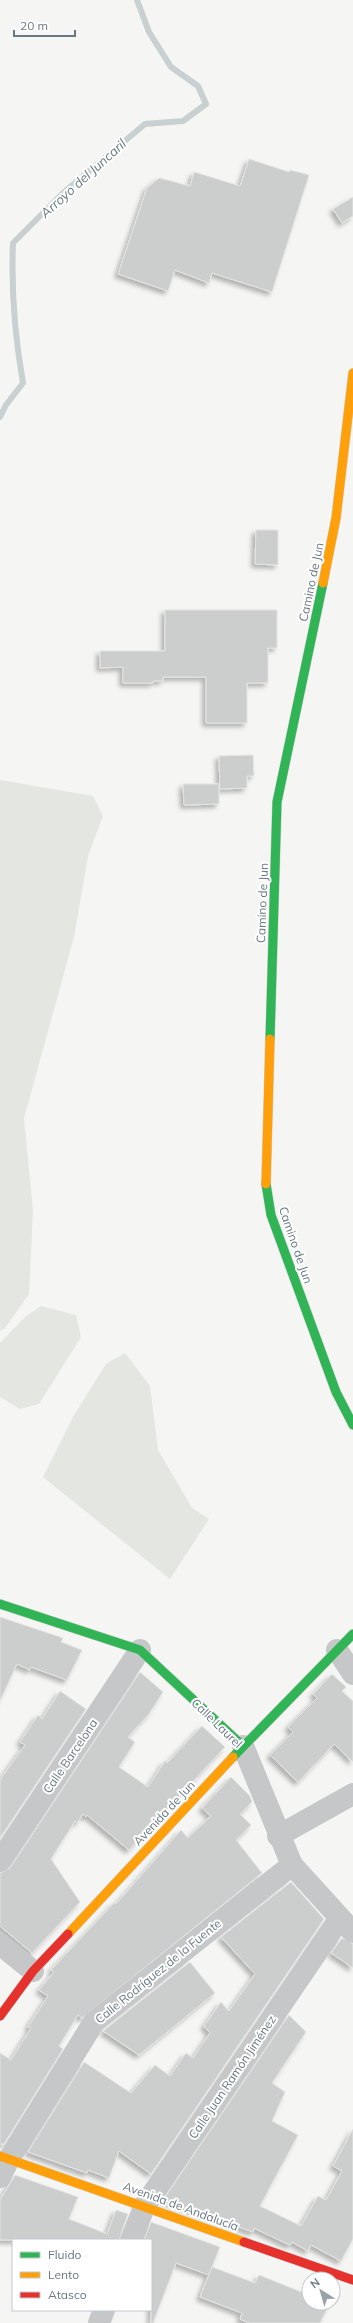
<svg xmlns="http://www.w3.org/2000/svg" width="353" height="2323" font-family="Mulish,sans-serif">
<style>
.green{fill:#e4e6e2}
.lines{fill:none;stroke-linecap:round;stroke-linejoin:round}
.stream{stroke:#c8d0d2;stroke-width:6}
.building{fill:#cccdcd;stroke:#e4e4e4;filter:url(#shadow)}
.fast-casing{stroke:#d0d1d1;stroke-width:10}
.slow-casing{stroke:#d0d1d1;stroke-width:10}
.jam-casing{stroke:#d0d1d1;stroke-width:10}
.street{stroke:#c6c7c8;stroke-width:22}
.fast{stroke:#30b455;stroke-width:9}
.slow{stroke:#ff9f0a;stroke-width:9}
.jam{stroke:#e5322d;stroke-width:9}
.labels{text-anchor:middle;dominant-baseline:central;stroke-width:4;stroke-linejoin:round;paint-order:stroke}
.street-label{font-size:12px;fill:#687781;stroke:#fff}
.water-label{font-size:13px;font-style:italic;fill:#63787e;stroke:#fff}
</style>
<defs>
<filter id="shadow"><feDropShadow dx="-3.5" dy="3.5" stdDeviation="2" flood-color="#0004"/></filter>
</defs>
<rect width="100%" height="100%" fill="#f5f5f4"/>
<g class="green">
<path d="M0 780 93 796 103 816 88 856 74 937 24 1118 33 1211 29 1294 5 1328 0 1331Z"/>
<path d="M41 1306 76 1315 81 1337 39 1404 20 1409 0 1397V1343L25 1317Z"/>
<path d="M125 1353 150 1386 158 1450 192 1508 209 1519 170 1579 43 1477 73 1417 106 1364Z"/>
</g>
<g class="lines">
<path class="stream" d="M0 417 6 405 23 383C15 337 11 291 13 243L63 193 145 124 183 121 206 104 198 86 171 67 149 32 137 0"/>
</g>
<g class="building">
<path d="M249 159 289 172 290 170 309 175 272 292 212 273 209 283 175 270 168 291 118 274 147 188 159 178 190 186 194 172 240 186Z"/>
<path d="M353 197V216L342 223 333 209Z"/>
<path d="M256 530H278V565L255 564Z"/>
<path d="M165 610H277V648H268V683H247V723H206V677H163V681H153V683H123V667L100 668V651H165Z"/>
<path d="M253 755 254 776H247V788L220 789 219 756Z"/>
<path d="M183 784H219V804L184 805Z"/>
<path d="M0 1617 63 1638 61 1642 82 1650 67 1680 31 1667 30 1670 17 1664 0 1701Z"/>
<path d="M140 1672 163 1692 149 1714 128 1737 135 1742 119 1767 148 1787 165 1761 167 1763 202 1726 225 1747 129 1850 87 1815 86 1817 83 1814 77 1823 75 1821 51 1859 80 1902 32 1953 0 1926V1873L10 1868Z"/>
<path d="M332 1674 346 1687 342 1691 353 1701V1762L334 1744 298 1782 270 1755 293 1732 288 1727 317 1698 313 1694Z"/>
<path d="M60 1691 86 1709 0 1838V1780L25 1745 20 1742 38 1715 42 1719Z"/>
<path d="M231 1777 250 1796 252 1802 240 1814 251 1825 236 1840 262 1873 82 2018 78 2015 59 2046 63 2049 4 2144H0V2053L11 2060 31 2028 28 2027 48 1996 39 1990 54 1972 51 1970 115 1902 116 1904 181 1830 188 1838 211 1816 202 1808Z"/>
<path d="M291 1882 324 1919 151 2174 119 2151 109 2178 88 2170 87 2173 28 2152 84 2062 131 2093 155 2065 170 2076 186 2053 193 2058 210 2033 204 2026 221 2002 229 2011 255 1974 221 1937Z"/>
<path d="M342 1938 353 1944V1968L331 1953Z"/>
<path d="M190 1962 215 1993 139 2055 103 2031Z"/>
<path d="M289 2015 306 2032 272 2083 285 2092 272 2121 298 2135 260 2206 301 2226 318 2196 326 2200 342 2171 333 2166 353 2129V2239L341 2261 311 2245 308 2251 292 2242 290 2245 283 2242 254 2228 253 2232 163 2200Z"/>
<path d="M15 2175 78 2197 69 2219 107 2234 116 2210 128 2214 119 2240H0V2200Z"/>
<path d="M151 2222 220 2247 209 2275 176 2263 153 2323H151V2240H144Z"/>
<path d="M212 2267 255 2283 259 2275 309 2295V2303H330L320 2323H249L240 2319 242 2313 200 2297Z"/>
</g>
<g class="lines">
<g class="fast-casing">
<g id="fast">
<path d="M270 1039 277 802 323 583"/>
<path d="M266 1184 271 1215 336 1392 353 1425"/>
<path d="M0 1604 140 1650 243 1746"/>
<path d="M233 1757 353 1634"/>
</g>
</g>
<g class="slow-casing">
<g id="slow">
<path d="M323 583 336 518 353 373"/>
<path d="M266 1184 270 1039"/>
<path d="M68 1934 233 1757"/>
<path d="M0 2156 244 2242"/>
</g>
</g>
<g class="jam-casing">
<g id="jam">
<path d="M0 2016 33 1971 68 1934"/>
<path d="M244 2242 353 2280"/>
</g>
</g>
<g class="street">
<path d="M337 1650 353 1674"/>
<path d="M243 1746 292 1865 353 1932"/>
<path d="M278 1836 353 1794"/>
<path d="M0 1861 140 1650"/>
<path d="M0 1944 33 1971"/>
<path d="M0 2177 9 2159 94 2022 292 1865"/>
<path d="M131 2240 145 2205 340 1918"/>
<path d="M99 2323 104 2310"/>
</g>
<use href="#fast" class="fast"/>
<use href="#slow" class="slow"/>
<use href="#jam" class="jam"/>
</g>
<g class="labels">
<g class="street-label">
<text transform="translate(311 582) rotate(-78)">Camino de Jun</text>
<text transform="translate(262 903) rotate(-88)">Camino de Jun</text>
<text transform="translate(296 1245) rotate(71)">Camino de Jun</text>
<text transform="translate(217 1723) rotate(44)">Calle Laurel</text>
<text transform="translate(70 1756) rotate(-56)">Calle Barcelona</text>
<text transform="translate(164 1813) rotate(-47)">Avenida de Jun</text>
<text transform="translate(158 1971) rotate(-39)">Calle Rodríguez de la Fuente</text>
<text transform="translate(232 2077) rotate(-56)">Calle Juan Ramón Jiménez</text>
<text transform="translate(181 2206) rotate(20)">Avenida de Andalucía</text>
</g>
<g class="water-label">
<text transform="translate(83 178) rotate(-42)">Arroyo del Juncaril</text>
</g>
</g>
<rect x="12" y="2239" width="140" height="72" fill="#ffffff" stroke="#c3c9cd"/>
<rect x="20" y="2252" width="20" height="6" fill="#30b455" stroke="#c3c9cd"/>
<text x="48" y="2259" font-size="12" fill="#687781">Fluido</text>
<rect x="20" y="2272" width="20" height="6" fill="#ff9f0a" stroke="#c3c9cd"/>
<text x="48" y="2279" font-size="12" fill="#687781">Lento</text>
<rect x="20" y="2292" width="20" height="6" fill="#e5322d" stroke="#c3c9cd"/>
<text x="48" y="2299" font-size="12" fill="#687781">Atasco</text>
<g transform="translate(321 2291) rotate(323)"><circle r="19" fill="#ffffff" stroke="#c3c9cd"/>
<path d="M0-3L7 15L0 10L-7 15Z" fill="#99a3a9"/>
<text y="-6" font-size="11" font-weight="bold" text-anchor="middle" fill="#687781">N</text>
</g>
<path d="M14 30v6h61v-6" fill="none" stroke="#687781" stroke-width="2"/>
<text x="20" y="30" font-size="12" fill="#687781" stroke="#ffffff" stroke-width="3" paint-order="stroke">20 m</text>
</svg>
